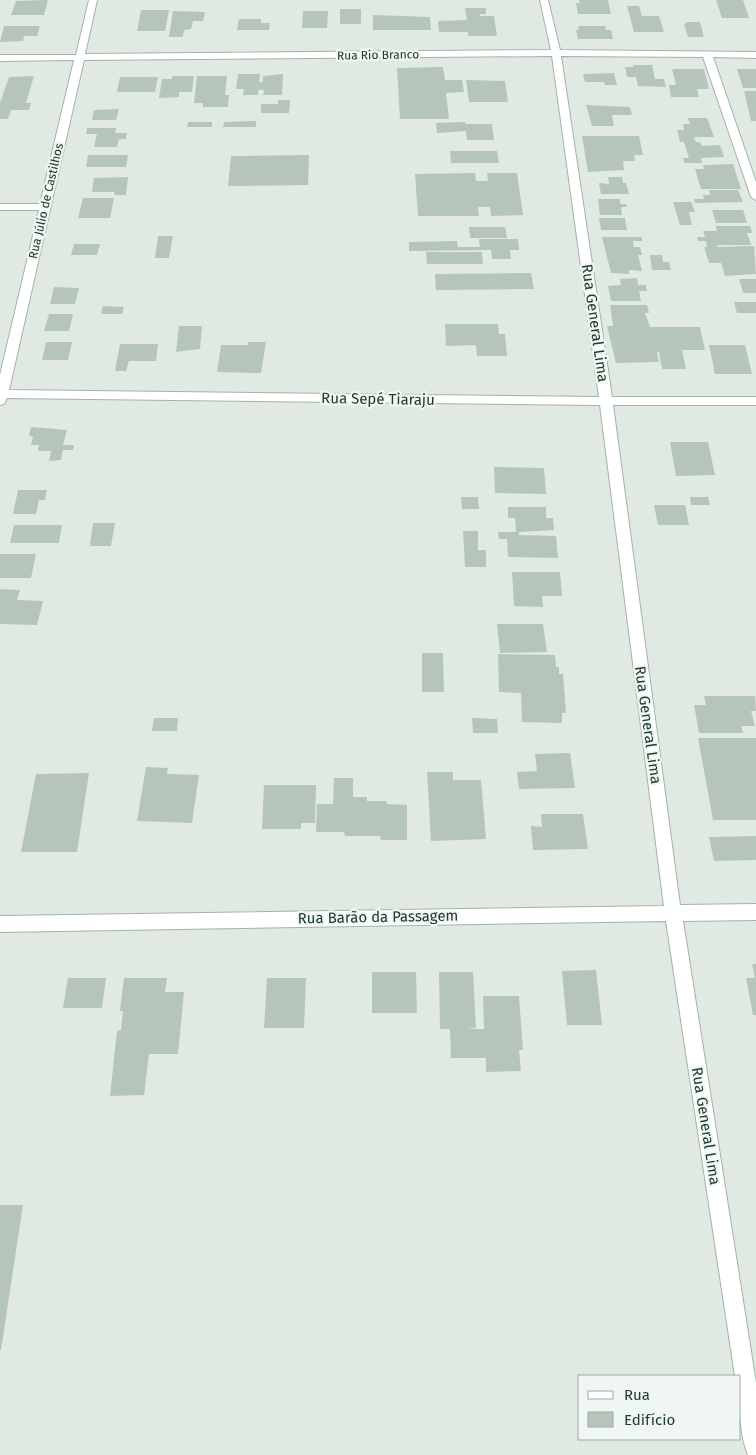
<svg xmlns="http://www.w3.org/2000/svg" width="756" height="1455" font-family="'Fira Sans',sans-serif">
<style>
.building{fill:#b5c5bc}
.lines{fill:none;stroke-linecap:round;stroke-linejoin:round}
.minor-casing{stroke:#a3b2a9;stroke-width:2}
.minor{fill:#fff;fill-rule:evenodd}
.labels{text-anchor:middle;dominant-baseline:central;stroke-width:4.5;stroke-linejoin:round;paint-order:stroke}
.far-street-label{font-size:12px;fill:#213a2f;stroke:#f0f7f2}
.street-label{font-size:15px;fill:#213a2f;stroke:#f0f7f2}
</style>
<rect width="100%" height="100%" fill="#e0eae3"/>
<g class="building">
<path d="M48 0 44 15H11L16 1Z"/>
<path d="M579 0H608L611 14H578L576 3H580Z"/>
<path d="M716 0H743L749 18H722Z"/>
<path d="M627 6H639L642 16H659L664 32H634Z"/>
<path d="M465 8H486V14H480V16H494L497 36H468V32H439L438 21 467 20Z"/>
<rect x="340" y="9" width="21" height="15"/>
<path d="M141 10H169L165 31H137Z"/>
<path d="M173 11 205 12 203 21H193L191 29 184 30 183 37H169Z"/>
<path d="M303 11H328L327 28H302Z"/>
<path d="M373 15 430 17 431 30H373Z"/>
<path d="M239 19H261V23H270L269 30H237Z"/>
<path d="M688 22H700L704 37H688L684 24Z"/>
<path d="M4 26H40L37 36H24L23 41 0 42Z"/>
<path d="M578 26H605L606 30H611L613 39H578L576 30H579Z"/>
<path d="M633 65H652L655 79H664L666 87 638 86 636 77H627L625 67H634Z"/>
<path d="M443 67 445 80H462L464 92 446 93 449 119H400L397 68Z"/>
<path d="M672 69H704L709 89H697L699 97H671L669 85H676Z"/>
<path d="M737 69H756V88H743Z"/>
<path d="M614 73 617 85H605L604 82H585L583 74Z"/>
<path d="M238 74H260L259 82H263V76L283 74 282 95H263L264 90H259V85L258 95H243L244 89H236Z"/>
<path d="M34 76 26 103H31L29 110H11L8 119H0V103L9 77Z"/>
<path d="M172 76H194L192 92H179V97L159 98 162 79H172Z"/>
<path d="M197 76H227L225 95H229L228 107H203V103H194Z"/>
<path d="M120 77H158L155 92H117Z"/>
<path d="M466 80 505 81 508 102H469Z"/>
<path d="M744 91H756V121H751Z"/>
<path d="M278 100H290L289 113H261V104H278Z"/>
<path d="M586 105 630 107 632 115H612L614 126H592Z"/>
<path d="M119 109 116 120H92L94 110Z"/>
<path d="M688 118H707L714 137H694L696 142H700L702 146 720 145 724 157 701 158 702 163H684L683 158H689L684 142H680L677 130H684L683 124H690Z"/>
<path d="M256 121V127H223L224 122Z"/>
<path d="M188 122H212V127H187Z"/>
<path d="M465 122V124H492L494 140H467L466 131 437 133 436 123Z"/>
<path d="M87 128H116L115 133H127L126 139H119L117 147H94L97 134H86Z"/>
<path d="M582 136H639L643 155H634L635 161H623L624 170 588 172Z"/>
<path d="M450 151H497L499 163H451Z"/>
<path d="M88 155H128L126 167H86Z"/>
<path d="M309 155 308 185 228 186 231 156Z"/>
<path d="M733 164 741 189H701L695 169H704L703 165Z"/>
<path d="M475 173 476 181H488L487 173H517L523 215 491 216 490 207H478L479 216H418L415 174Z"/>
<path d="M128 177 126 195H114L115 192H92L94 178Z"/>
<path d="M608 177H622L623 183H626L629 194H601L599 183 609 184Z"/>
<path d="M709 190H738L743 202 695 203 694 199H704L703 195H710Z"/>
<path d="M83 198H114L110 218H78Z"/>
<path d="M598 199H620V204H626L627 207H621L622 215H600Z"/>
<path d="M673 202H691L695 212H689L692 225H680Z"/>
<path d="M712 210H743L747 223H716Z"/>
<path d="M599 218H625L627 230H601Z"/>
<path d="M716 226H750L752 233H747L751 245H717V247L754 246 756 274 725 276 721 263H709L704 247H707L706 241H698L697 237H705L703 231H717Z"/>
<path d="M469 227H505L507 238H470Z"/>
<path d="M158 236H173L169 258H155Z"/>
<path d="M602 237H642V241H633L634 247H640L642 255H638L642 271 629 270V274L611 273Z"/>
<path d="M479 239H518L519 250H510L511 259H492L491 250 409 251V242L457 241 458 247H480Z"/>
<path d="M74 244H100L97 255H71Z"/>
<path d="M426 252H482L483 264H427Z"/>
<path d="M650 255H662L663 262H669L671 270H652Z"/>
<path d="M531 273 534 289 436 290 435 274Z"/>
<path d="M637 278 638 285H646L647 291H639L641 301H611L608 286 621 285 620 279Z"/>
<path d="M739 279H756V293H743Z"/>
<path d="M54 287 79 288 75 304H50Z"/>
<path d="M734 302H756V313H737Z"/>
<path d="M610 305H647L649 313H645L650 327H700L705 350H682L686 369H662L659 352H657L659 362 616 363 607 326H613Z"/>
<path d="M103 306 124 307 122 314H101Z"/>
<path d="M49 314H73L69 331H44Z"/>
<path d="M445 324H498L499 334H505L507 356H477L476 345 446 346Z"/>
<path d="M179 326H202L200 349 176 352Z"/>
<path d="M46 342H72L68 360H42Z"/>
<path d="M248 342H266L261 373 217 372 221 345H248Z"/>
<path d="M120 344H158L156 361H129L126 371H115Z"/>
<path d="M709 345H745L752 374H715Z"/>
<path d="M31 427 67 430 63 445H74L73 450H63L61 460 49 461 51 451H38L39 445H31L33 436H29Z"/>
<path d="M670 442H708L715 475 676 476Z"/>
<path d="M494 467 544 468 546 494 495 493Z"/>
<path d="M18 490H47L45 500H39L36 514H13Z"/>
<path d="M461 497H478L479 509H462Z"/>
<path d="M690 497H708L710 505H691Z"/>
<path d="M654 505H685L689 525H658Z"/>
<path d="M508 507H546V518H553L554 530 519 532V535L556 536 558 558 508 557 507 539H499L498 532H516L515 518H508Z"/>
<path d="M93 523H115L111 546H90Z"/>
<path d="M14 525H62L59 543H10Z"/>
<path d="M463 531H478V550H486V567H465Z"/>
<path d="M0 554H36L31 578H0Z"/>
<path d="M512 572H560L562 596H542L543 607 514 606Z"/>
<path d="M0 589 20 590 17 600 43 601 37 625 0 624Z"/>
<path d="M497 624H543L547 652 500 653Z"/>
<path d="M422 653H443L444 692H422Z"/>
<path d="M498 654 555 655 556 667H559V674H563L566 713H562V723L522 722 521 693 499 692Z"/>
<path d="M704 696H755L756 711H751L755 726H741L743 733H699L694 705H706Z"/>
<path d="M154 718H178L177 731H152Z"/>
<path d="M472 718 497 719 498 733H473Z"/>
<path d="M698 738H756V820H713Z"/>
<path d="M570 753 575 788 519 789 517 772 537 771 535 754Z"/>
<path d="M146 767 168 768 167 774 199 775 192 823 137 821Z"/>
<path d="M427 772H453V780H481L486 839 431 841Z"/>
<path d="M89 773 77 852H21L36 774Z"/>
<path d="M334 778H353V797H367V801H386L387 804 407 805V840H381L380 836H345L344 832H316L317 804H333Z"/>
<path d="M264 785H316L315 823H301V829H262Z"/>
<path d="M541 814H583L588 849 533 850 531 826 542 827Z"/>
<path d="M756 836V860L714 861 709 837Z"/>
<path d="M752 964H756V1015H753L746 978H755Z"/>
<path d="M596 970 602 1025H567L562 971Z"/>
<path d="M372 972H416L417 1013H372Z"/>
<path d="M439 972H473L476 1028 466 1029H484L483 996H519L523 1050H519L521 1071 486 1072V1058H451L450 1029H440Z"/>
<path d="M68 978H106L102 1008H63Z"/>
<path d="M124 978H167L165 992H184L178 1054H149L144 1095 110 1096 117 1031 121 1030 123 1011H120Z"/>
<path d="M267 978H306L304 1028H264Z"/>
<path d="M0 1205H23L1 1350H0Z"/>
</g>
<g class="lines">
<g class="minor-casing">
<path id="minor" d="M89 0H97L85 54 551 50 540 0H548L560 50 756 52V58L713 57 756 182V200L751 197 703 57 561 56 612 397H756V405H613L680 905 756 904V920L683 921 756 1383V1455H748C738 1431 740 1402 740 1376H735L666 921 0 932V916L664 906 600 405 7 398 4 404 0 405V375L39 210H0V204H40L74 60 0 61V55H76ZM552 56 599 397 9 390 84 60Z"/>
</g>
<use href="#minor" class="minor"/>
</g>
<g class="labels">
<g class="far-street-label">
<text transform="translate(378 55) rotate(-1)">Rua Rio Branco</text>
<text transform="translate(46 201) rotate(-77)">Rua Júlio de Castilhos</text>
</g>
<g class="street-label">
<text transform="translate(595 323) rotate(82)">Rua General Lima</text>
<text transform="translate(378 399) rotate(1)">Rua Sepé Tiaraju</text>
<text transform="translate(648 725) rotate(82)">Rua General Lima</text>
<text transform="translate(378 917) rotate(-1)">Rua Barão da Passagem</text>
<text transform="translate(706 1126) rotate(81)">Rua General Lima</text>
</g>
</g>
<rect x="578" y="1375" width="162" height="65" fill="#f0f7f2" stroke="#9daba4"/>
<rect x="588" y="1391" width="25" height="8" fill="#ffffff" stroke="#9daba4"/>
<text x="624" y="1400" font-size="15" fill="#213a2f">Rua</text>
<rect x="588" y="1412" width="25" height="15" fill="#b5c5bc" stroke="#9daba4"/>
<text x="624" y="1425" font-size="15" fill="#213a2f">Edifício</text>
</svg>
